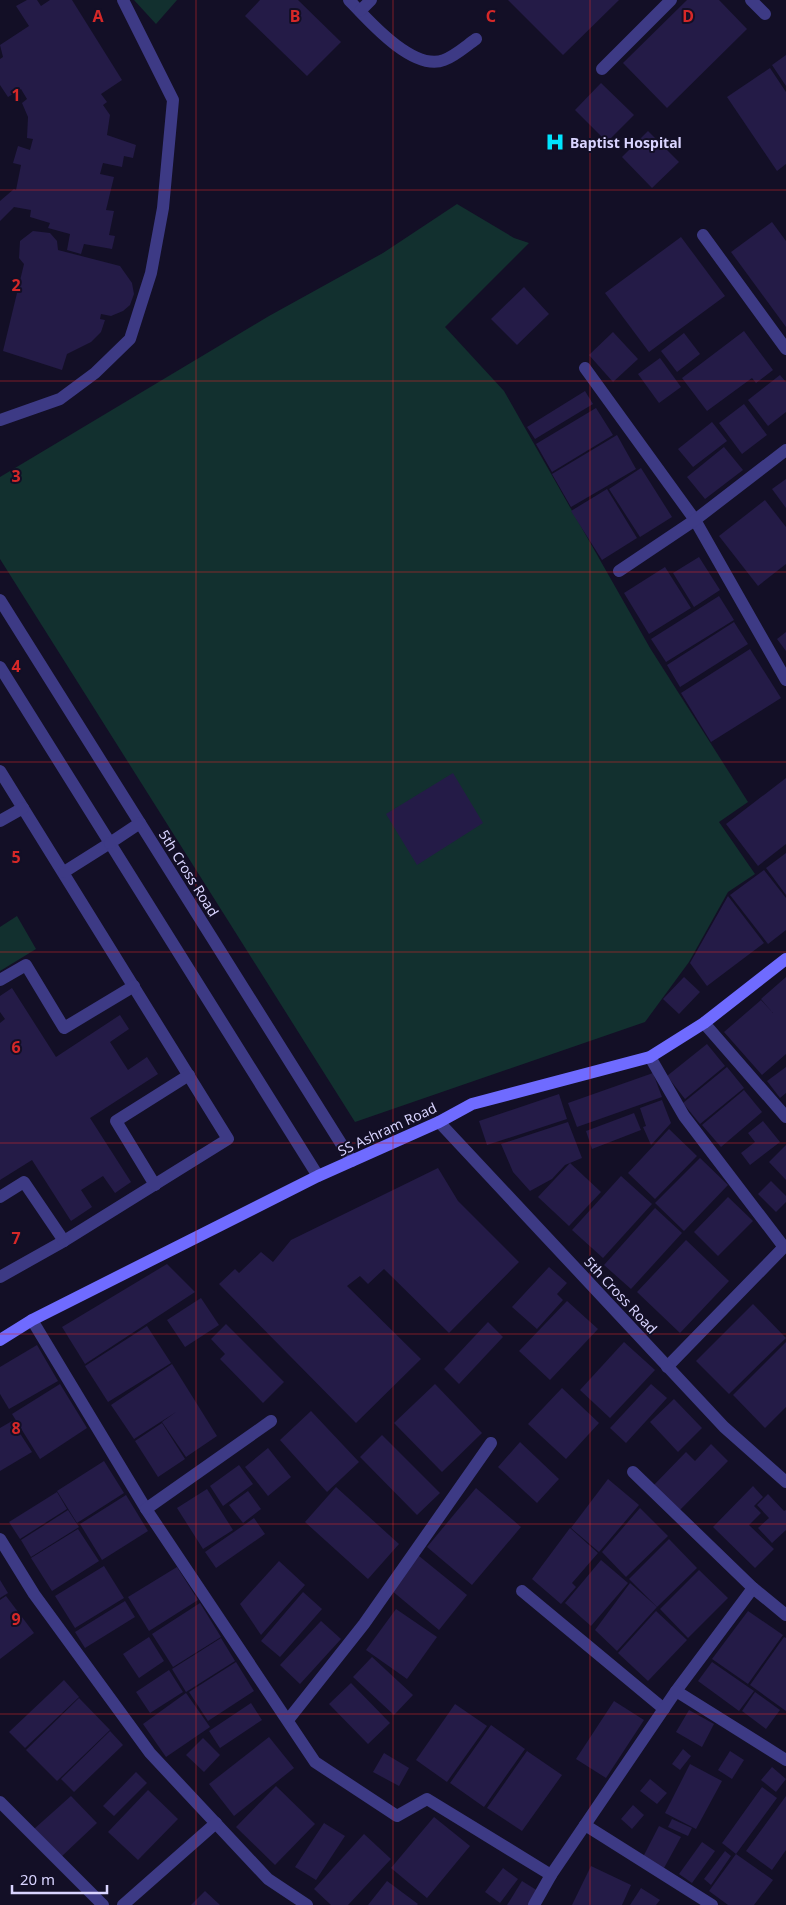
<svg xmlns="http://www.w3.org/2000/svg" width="786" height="1905" font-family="'Noto Sans',sans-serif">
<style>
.green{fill:#12302f}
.building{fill:#241b47}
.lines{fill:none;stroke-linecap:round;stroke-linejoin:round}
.lane{stroke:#3d3a85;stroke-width:12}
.street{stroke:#3d3a85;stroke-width:12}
.secondary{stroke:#6f6bff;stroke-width:12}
.grid{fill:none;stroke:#d62828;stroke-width:1;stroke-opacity:0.55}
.labels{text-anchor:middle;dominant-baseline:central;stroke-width:4;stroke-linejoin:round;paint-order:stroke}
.poi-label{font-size:14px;font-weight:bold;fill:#d9d4ff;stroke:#130f26;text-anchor:start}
.street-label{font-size:14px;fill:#d9d4ff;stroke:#130f26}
.grid-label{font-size:16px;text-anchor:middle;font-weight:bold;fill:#d62828;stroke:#130f26;stroke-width:4;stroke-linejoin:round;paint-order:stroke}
</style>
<rect width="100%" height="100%" fill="#130f26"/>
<g class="green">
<path d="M134 0H177L156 24Z"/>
<path d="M457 204 514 238 529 243 445 327 504 391 650 648 748 802 719 822 755 874 728 892 689 962 645 1022 355 1122 0 559V477L269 316 383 253Z"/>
<path d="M17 916 36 949 0 971V927Z"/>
</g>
<g class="building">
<path d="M27 0H37L41 6 50 0H72L122 80 101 94 107 102 103 105 110 115 107 135 136 145 133 158 124 156 122 167 103 163 100 174 114 177 106 210 114 211 109 235 115 236 112 249 84 244 81 254 67 250 70 234 48 228 50 223 30 217 31 210 14 207 0 221V201L14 189 16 190 21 165 13 163 18 146 30 150 33 139 27 138 28 117 22 103 27 99 21 89 8 97 0 85V59L3 57 0 45 29 26 16 6Z"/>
<path d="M260 0H298L341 42 307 76 245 16Z"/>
<path d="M508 0H619L563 55Z"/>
<path d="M687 0H719L747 29 667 108 623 63Z"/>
<path d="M786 55V86L772 65Z"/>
<path d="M770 68 786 92V164L777 171 727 97Z"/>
<path d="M601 83 634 115 607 142 575 110Z"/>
<path d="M648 131 679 162 652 188 622 157Z"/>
<path d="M772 222 786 241V327L731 252Z"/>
<path d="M33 231 50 233 57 241 58 250 120 266 132 283 134 294 130 305 123 311 111 316 101 314 100 319 105 320 101 332 91 342 67 354 62 370 3 351 24 264 19 258 20 241Z"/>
<path d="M681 237 725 296 649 352 605 293Z"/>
<path d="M524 287 549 314 517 345 491 319Z"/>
<path d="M744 331 773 370 756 383 752 378 707 411 682 378Z"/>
<path d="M613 332 638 359 613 382 589 355Z"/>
<path d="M684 333 700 354 677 372 661 351Z"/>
<path d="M660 358 681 387 659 403 638 374Z"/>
<path d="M780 375 786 382V412L768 426 748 400Z"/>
<path d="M585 391 593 404 535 439 527 427Z"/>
<path d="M744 404 767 435 742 454 719 423Z"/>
<path d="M596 408 613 435 552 472 536 444Z"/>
<path d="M712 422 727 441 693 467 678 449Z"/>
<path d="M617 435 636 469 571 507 552 474Z"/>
<path d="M724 447 743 470 705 499 687 477Z"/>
<path d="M641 468 672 517 640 537 609 489Z"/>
<path d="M786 479V508L772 489Z"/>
<path d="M607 489 637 538 602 560 571 511Z"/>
<path d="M765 500 786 527V564L758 586 719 536Z"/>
<path d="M699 557 720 590 694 607 673 573Z"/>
<path d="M665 567 691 608 649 634 624 593Z"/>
<path d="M719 596 734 620 666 662 651 639Z"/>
<path d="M734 622 748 644 680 687 667 665Z"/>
<path d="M786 632V651L777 639Z"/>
<path d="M750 649 781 698 711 742 681 693Z"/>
<path d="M453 773 483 823 417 865 386 814Z"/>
<path d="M786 778V844L758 866 726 824Z"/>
<path d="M786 853V895L766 868Z"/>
<path d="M764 870 786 898V930L768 944 730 895Z"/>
<path d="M728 896 764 943 707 986 690 963Z"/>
<path d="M684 977 700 992 679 1014 663 999Z"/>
<path d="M786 977V1054L762 1075 724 1032 761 1000 773 1013 761 999Z"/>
<path d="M12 988 56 1057 120 1015 129 1029 110 1042 128 1070 147 1057 158 1074 90 1118 131 1182 115 1193 103 1176 81 1190 92 1207 71 1221 32 1160 0 1180V1023L5 1019 0 1012V996Z"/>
<path d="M707 1044 725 1066 685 1099 667 1076Z"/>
<path d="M727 1067 744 1088 700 1124 683 1103Z"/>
<path d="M786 1067V1093L780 1098 767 1081Z"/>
<path d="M653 1073 662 1097 577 1127 568 1103Z"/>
<path d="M744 1090 762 1112 721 1147 702 1125Z"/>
<path d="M559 1094 567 1119 487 1145 479 1121Z"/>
<path d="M662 1100 671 1123 651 1145 643 1127 646 1126 640 1108Z"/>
<path d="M634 1113 641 1130 592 1149 586 1131Z"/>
<path d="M763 1121 780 1142 750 1165 741 1153 755 1142 748 1133Z"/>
<path d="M568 1122 582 1158 565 1165 552 1179 530 1191 513 1172 501 1144Z"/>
<path d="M669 1129 697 1156 655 1199 628 1173Z"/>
<path d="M786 1145V1180L769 1162Z"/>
<path d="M700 1158 728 1185 684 1231 655 1203Z"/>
<path d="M570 1163 601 1192 569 1226 538 1197Z"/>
<path d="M438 1168 458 1201 519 1262 449 1333 384 1269 368 1284 360 1276 347 1286 421 1359 356 1423 219 1284 235 1269 239 1273 261 1252 273 1262 291 1240Z"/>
<path d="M621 1176 652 1204 603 1258 572 1230Z"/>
<path d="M771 1181 786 1196V1202L776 1212 758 1194Z"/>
<path d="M728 1197 753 1221 718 1256 694 1232Z"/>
<path d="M655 1208 682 1233 631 1289 604 1265Z"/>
<path d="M686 1240 729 1281 680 1333 637 1292Z"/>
<path d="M167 1264 195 1292 85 1364 62 1327Z"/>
<path d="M549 1267 567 1283 557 1294 563 1300 537 1329 512 1307Z"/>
<path d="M201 1298 219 1325 185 1347 167 1320Z"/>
<path d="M567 1301 598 1329 550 1380 519 1351Z"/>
<path d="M753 1304 786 1338 729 1394 696 1361Z"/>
<path d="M488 1322 503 1337 459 1384 444 1369Z"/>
<path d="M226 1324 284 1382 263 1403 220 1359 225 1354 211 1339Z"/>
<path d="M147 1326 171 1363 108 1402 85 1366Z"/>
<path d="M624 1342 655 1370 610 1418 580 1390Z"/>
<path d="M786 1342V1407L765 1428 733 1395Z"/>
<path d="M37 1345 58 1381 9 1409 0 1394V1367Z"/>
<path d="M172 1364 217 1436 186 1457 162 1422 176 1412 134 1439 111 1405Z"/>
<path d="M60 1384 87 1428 40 1459 12 1414Z"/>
<path d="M435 1384 482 1433 442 1472 394 1423Z"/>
<path d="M651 1384 667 1398 626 1443 610 1428Z"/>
<path d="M562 1388 599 1423 566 1459 528 1424Z"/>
<path d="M674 1399 702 1428 678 1452 650 1422Z"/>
<path d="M311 1411 359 1462 327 1492 280 1440Z"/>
<path d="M12 1421 32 1452 0 1471V1428Z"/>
<path d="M162 1423 185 1459 158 1477 135 1441Z"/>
<path d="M382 1435 440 1493 417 1515 360 1457Z"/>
<path d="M520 1442 559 1479 537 1503 498 1467Z"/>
<path d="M711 1444 728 1461 678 1512 652 1487 686 1452 695 1461Z"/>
<path d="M268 1448 291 1477 268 1496 245 1467Z"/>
<path d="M104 1461 124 1493 77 1523 57 1491Z"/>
<path d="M239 1465 253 1484 223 1506 210 1486Z"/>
<path d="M608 1479 639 1505 599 1552 571 1528Z"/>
<path d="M753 1486 763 1497 754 1506 761 1513 749 1525 774 1549 755 1568 713 1527Z"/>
<path d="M336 1487 399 1544 368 1579 305 1522Z"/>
<path d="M476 1488 521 1527 472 1585 427 1547Z"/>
<path d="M207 1489 233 1530 203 1549 177 1508Z"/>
<path d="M248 1491 261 1509 243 1523 229 1505Z"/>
<path d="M57 1492 67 1509 20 1539 9 1522Z"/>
<path d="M768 1494 784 1511 786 1510V1530L772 1543 758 1528 769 1518 757 1505Z"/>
<path d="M126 1495 148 1531 102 1560 80 1524Z"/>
<path d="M640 1508 668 1536 626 1577 602 1552Z"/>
<path d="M68 1510 79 1527 31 1557 21 1540Z"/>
<path d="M254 1518 265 1534 216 1568 205 1552Z"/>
<path d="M570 1528 598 1553 572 1583 576 1587 561 1604 532 1579Z"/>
<path d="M78 1529 99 1561 52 1591 31 1558Z"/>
<path d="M669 1539 697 1568 657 1607 629 1579Z"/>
<path d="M419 1556 467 1595 439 1630 391 1590Z"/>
<path d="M601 1560 628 1583 591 1626 565 1603Z"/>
<path d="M279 1561 305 1585 261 1635 240 1604Z"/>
<path d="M104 1566 124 1598 75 1628 55 1596Z"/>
<path d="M177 1567 198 1600 149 1631 128 1597Z"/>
<path d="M699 1570 728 1598 688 1638 660 1609Z"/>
<path d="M0 1580 8 1593 0 1598Z"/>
<path d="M630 1583 657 1607 617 1651 595 1630Z"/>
<path d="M303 1592 322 1609 280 1657 261 1641Z"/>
<path d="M6 1596 34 1633 0 1659V1600Z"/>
<path d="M125 1601 135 1617 85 1648 75 1632Z"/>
<path d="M200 1603 221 1637 173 1667 152 1634Z"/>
<path d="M396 1609 437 1637 407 1679 366 1650Z"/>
<path d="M656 1611 687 1640 648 1681 618 1653Z"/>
<path d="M748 1611 783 1635 748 1684 712 1659Z"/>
<path d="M321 1621 341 1639 300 1684 280 1665Z"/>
<path d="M149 1637 164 1661 139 1678 123 1654Z"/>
<path d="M784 1637 786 1638V1711L750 1685Z"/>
<path d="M221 1638 235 1661 186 1692 172 1669Z"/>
<path d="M372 1657 413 1695 394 1715 353 1677Z"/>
<path d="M236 1662 254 1691 208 1721 189 1692Z"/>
<path d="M712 1662 754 1691 739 1711 698 1681Z"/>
<path d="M169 1670 183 1692 150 1713 136 1692Z"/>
<path d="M64 1680 79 1697 25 1748 9 1732Z"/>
<path d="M351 1683 390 1723 368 1744 329 1704Z"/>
<path d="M755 1692 780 1710 766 1729 742 1711Z"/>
<path d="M186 1693 210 1727 166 1757 143 1724Z"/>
<path d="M79 1698 110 1730 57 1781 26 1750Z"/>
<path d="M614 1701 644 1720 606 1778 576 1759Z"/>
<path d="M251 1703 262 1720 220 1748 209 1731Z"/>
<path d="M455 1704 487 1726 447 1782 416 1760Z"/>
<path d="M689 1710 714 1724 702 1747 676 1732Z"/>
<path d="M491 1725 525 1749 484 1807 450 1783Z"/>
<path d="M110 1731 123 1745 74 1792 61 1779Z"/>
<path d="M269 1737 294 1768 234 1816 209 1784Z"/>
<path d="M203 1738 220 1755 204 1772 186 1755Z"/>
<path d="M683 1749 691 1756 680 1770 672 1764Z"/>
<path d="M527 1751 562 1775 522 1831 487 1808Z"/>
<path d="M730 1751 744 1760 732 1779 718 1770Z"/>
<path d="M384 1753 409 1768 399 1786 373 1772Z"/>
<path d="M690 1764 722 1781 696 1829 665 1813Z"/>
<path d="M772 1767 786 1779 776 1792 761 1780Z"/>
<path d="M136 1772 147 1783 114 1816 103 1806Z"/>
<path d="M650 1779 667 1793 657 1804 640 1791Z"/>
<path d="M276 1786 315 1824 275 1865 236 1827Z"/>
<path d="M762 1787 777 1798 736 1854 722 1843Z"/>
<path d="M148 1790 178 1819 138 1860 108 1832Z"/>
<path d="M71 1796 97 1823 61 1857 34 1829Z"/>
<path d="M786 1796V1850L772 1870 746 1851Z"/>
<path d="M633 1805 644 1815 632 1829 621 1819Z"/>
<path d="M434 1817 470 1846 427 1898 391 1868Z"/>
<path d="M672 1819 692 1828 688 1836 668 1827Z"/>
<path d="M324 1823 345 1836 316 1880 295 1867Z"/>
<path d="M659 1826 681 1837 664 1868 643 1857Z"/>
<path d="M364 1834 391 1859 348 1905H331L314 1889Z"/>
<path d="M702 1842 715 1851 692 1883 679 1874Z"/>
<path d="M725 1851 731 1856 711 1885 704 1879Z"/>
<path d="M736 1854 773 1880 754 1905H728L709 1891Z"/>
<path d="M591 1866 631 1885 622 1905H572Z"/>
<path d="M503 1868 518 1879 500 1903 485 1892Z"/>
<path d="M387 1881 418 1904 417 1905H368Z"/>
<path d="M522 1881 538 1891 529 1905H507Z"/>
<path d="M641 1888 660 1900 656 1905H630Z"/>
<path d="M205 1891 220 1905H191Z"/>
</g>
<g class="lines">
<g class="lane">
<path d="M349 0C368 20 413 72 444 60 455 56 466 46 476 39"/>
<path d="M751 0 765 14"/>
<path d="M360 11 371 0"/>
<path d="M602 69 671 0"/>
<path d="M0 420 60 399 95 373 130 339 151 273 163 208 173 100 123 0"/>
<path d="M0 771 228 1139 64 1241 0 1277"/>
<path d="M0 821 23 808"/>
<path d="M64 872 110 843"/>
<path d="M0 980 26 965 64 1028 134 986"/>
<path d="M155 1185 116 1121 189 1075"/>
<path d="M0 1197 24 1182 64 1241"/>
<path d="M585 1825 712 1905"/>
</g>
<g class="street">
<path d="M703 235 786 349"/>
<path d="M585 368 695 520 786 680"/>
<path d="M619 571 695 520 786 450"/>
<path d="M0 600 352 1161"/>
<path d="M0 667 318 1176"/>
<path d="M110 843 140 823"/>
<path d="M704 1023 786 1117"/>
<path d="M650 1057 684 1116 784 1247 667 1367"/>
<path d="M439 1122 724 1427 786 1482"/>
<path d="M32 1320 146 1509 315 1762 397 1816 427 1799 551 1875"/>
<path d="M633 1472 753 1588 786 1615"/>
<path d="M146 1509 271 1421"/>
<path d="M0 1539 34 1594 150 1753 268 1879 307 1905"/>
<path d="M522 1591 664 1709"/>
<path d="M676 1691 753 1588"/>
<path d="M288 1720 364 1624 491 1443"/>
<path d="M0 1802 103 1905"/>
<path d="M123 1905 216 1823"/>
<path d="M534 1905 551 1875 676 1691 786 1760"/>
</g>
<path class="secondary" d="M0 1340 32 1320 318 1176 439 1122 472 1104 650 1057 704 1023 786 959"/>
</g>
<path class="grid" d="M196 0V1905M393 0V1905M590 0V1905M0 190H786M0 381H786M0 572H786M0 762H786M0 952H786M0 1143H786M0 1334H786M0 1524H786M0 1714H786"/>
<defs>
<g id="hospital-bare" transform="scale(1.5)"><path d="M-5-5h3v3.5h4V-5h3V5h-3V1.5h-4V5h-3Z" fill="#00e5ff" stroke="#130f26" stroke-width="2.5" paint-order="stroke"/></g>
</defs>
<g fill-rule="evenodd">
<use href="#hospital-bare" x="555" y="142"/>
</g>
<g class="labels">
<g class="poi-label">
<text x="570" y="142">Baptist Hospital</text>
</g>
<g class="street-label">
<text transform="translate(189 873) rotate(58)">5th Cross Road</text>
<text transform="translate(387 1129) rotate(-25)">SS Ashram Road</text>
<text transform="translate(621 1295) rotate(47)">5th Cross Road</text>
</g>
</g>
<g class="grid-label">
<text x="98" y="22">A</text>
<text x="295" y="22">B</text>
<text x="491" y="22">C</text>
<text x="688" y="22">D</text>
<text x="16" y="101">1</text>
<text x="16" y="291">2</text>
<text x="16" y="482">3</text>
<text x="16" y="672">4</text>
<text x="16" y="863">5</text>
<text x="16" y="1053">6</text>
<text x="16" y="1244">7</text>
<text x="16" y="1434">8</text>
<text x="16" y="1625">9</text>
</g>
<path d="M12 1885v8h95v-8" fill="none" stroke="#d9d4ff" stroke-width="2.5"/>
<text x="20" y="1885" font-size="15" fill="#d9d4ff" stroke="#130f26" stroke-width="4" paint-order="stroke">20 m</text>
</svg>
